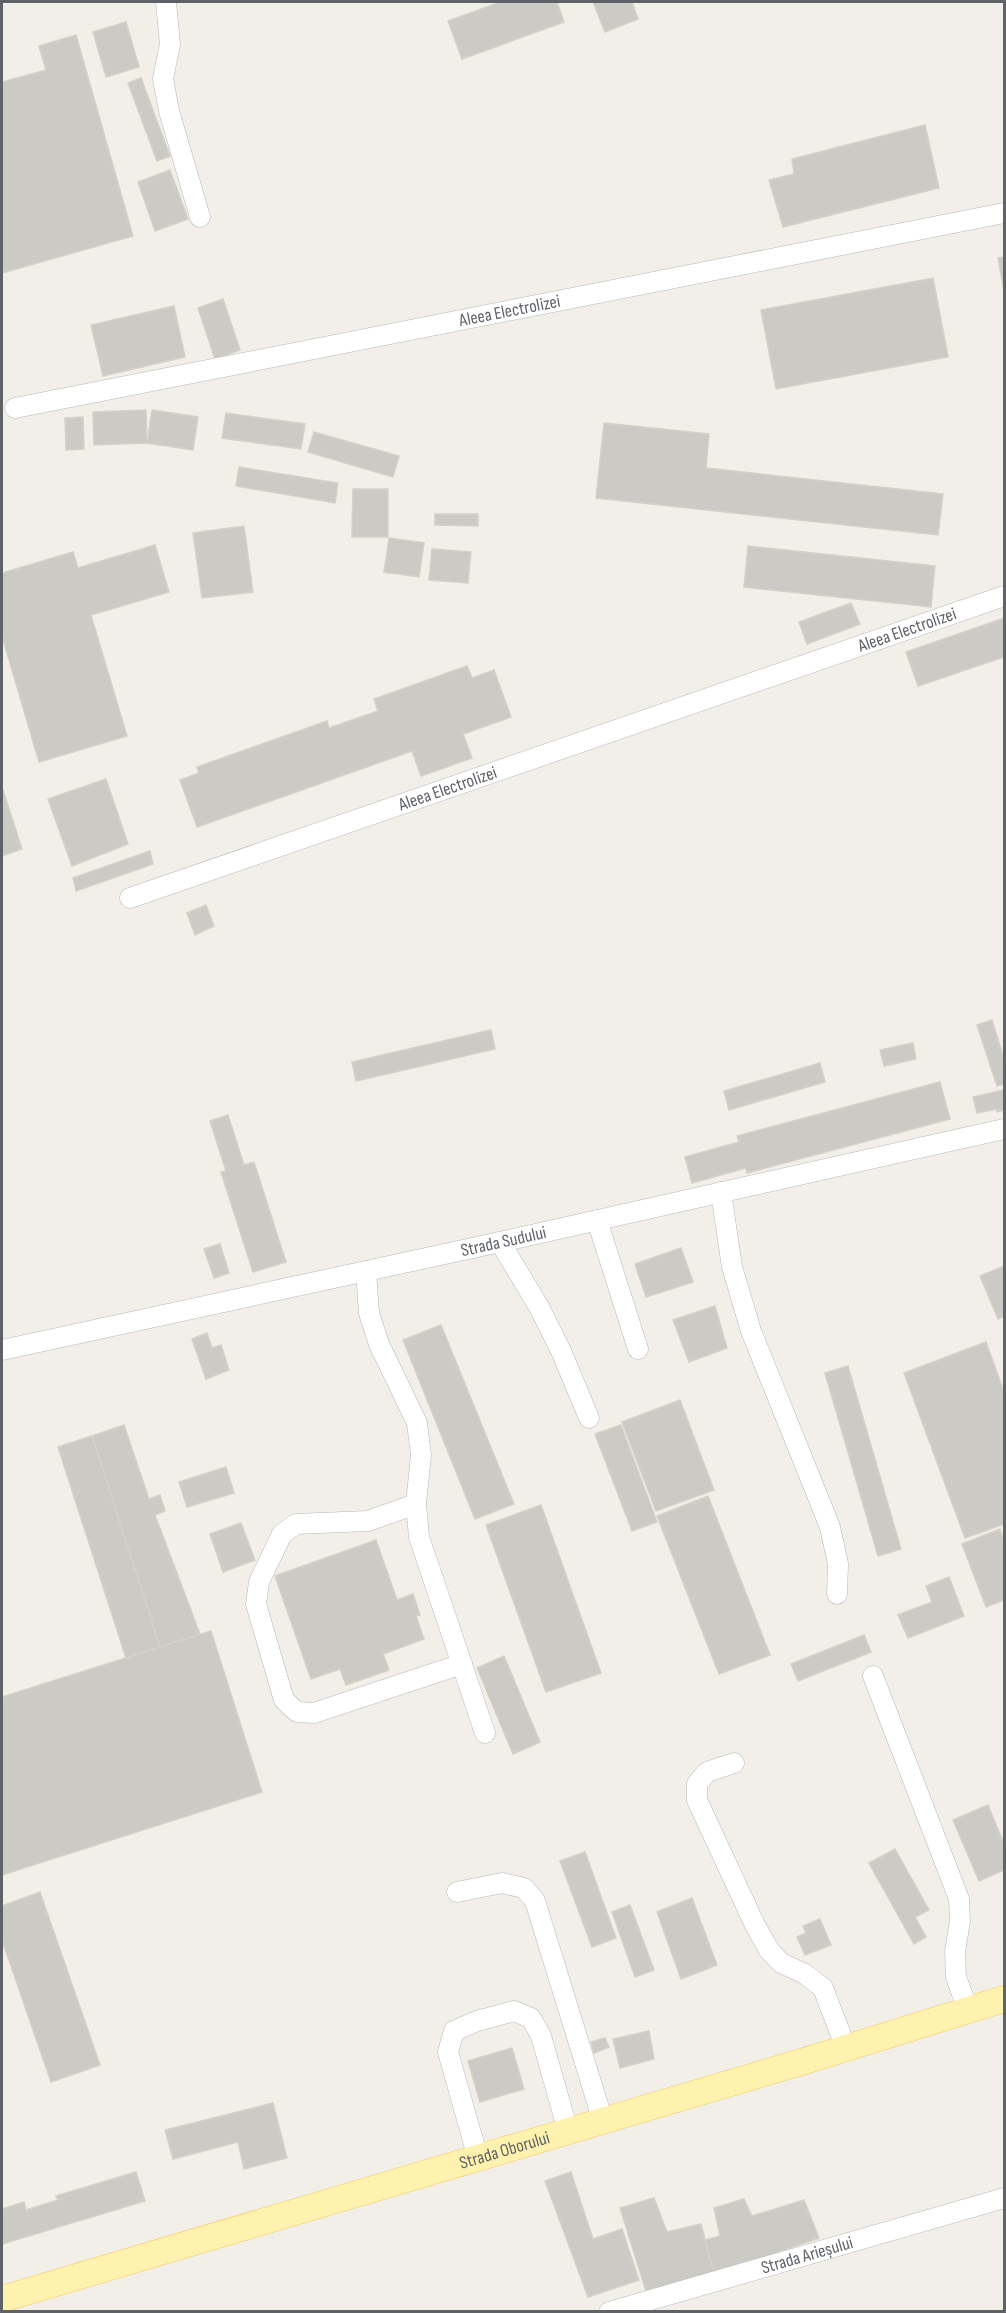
<svg xmlns="http://www.w3.org/2000/svg" width="1006" height="2313" font-family="'Sofia Sans Condensed',sans-serif">
<style>
.building{fill:#cccac5;stroke:#d6d1c6;stroke-width:1.5}
.lines{fill:none;stroke-linecap:round;stroke-linejoin:round}
.minor-casing{stroke:#b5b8bc;stroke-width:21}
.major-casing{stroke:#f2c960;stroke-width:27}
.minor{stroke:#fff;stroke-width:20}
.major{stroke:#fff2af;stroke-width:26}
.labels{text-anchor:middle;dominant-baseline:central;stroke-width:5;stroke-linejoin:round;paint-order:stroke}
.street-label{font-size:18px;fill:#5f6368;stroke:#fff}
</style>
<rect width="100%" height="100%" fill="#f1efe8"/>
<g class="building">
<path d="M494 2H557L564 22 462 59 448 21 495 4Z"/>
<path d="M593 2H632L638 19 605 32Z"/>
<path d="M126 22 139 67 106 77 93 32Z"/>
<path d="M76 35 133 236 2 273V82L46 70 39 46Z"/>
<path d="M141 78 170 156 157 161 128 83Z"/>
<path d="M925 125 939 188 783 227 769 180 794 174 792 159Z"/>
<path d="M170 170 188 219 155 231 138 182Z"/>
<path d="M1004 257V291L998 258Z"/>
<path d="M933 278 948 357 776 389 761 310Z"/>
<path d="M223 299 240 350 215 359 198 308Z"/>
<path d="M174 306 185 357 103 376 91 325Z"/>
<path d="M146 410 147 443 94 445 93 412Z"/>
<path d="M152 410 198 417 193 450 147 443Z"/>
<path d="M226 413 305 424 301 449 222 438Z"/>
<path d="M83 417 84 449 66 450 65 418Z"/>
<path d="M604 423 709 434 706 468 943 494 938 535 596 498Z"/>
<path d="M314 432 399 456 393 477 308 452Z"/>
<path d="M239 467 338 483 335 503 236 486Z"/>
<path d="M353 489H388V537H352Z"/>
<path d="M435 514H478V526L435 525Z"/>
<path d="M244 526 253 592 202 598 193 533Z"/>
<path d="M389 538 424 543 419 577 384 572Z"/>
<path d="M155 545 169 592 91 615 127 736 39 762 2 636V573L73 552 78 568Z"/>
<path d="M748 546 935 566 931 607 744 587Z"/>
<path d="M432 549 471 552 468 583 429 580Z"/>
<path d="M851 603 860 624 807 644 799 622Z"/>
<path d="M1004 618V657L918 686 906 652Z"/>
<path d="M467 666 472 678 494 670 511 717 463 734 472 758 421 776 412 751 197 827 180 780 199 773 197 767 327 721 329 728 378 711 374 699Z"/>
<path d="M106 779 128 844 72 866 48 799Z"/>
<path d="M2 787 22 849 2 856Z"/>
<path d="M150 851 153 864 76 891 73 878Z"/>
<path d="M206 905 214 926 195 935 187 913Z"/>
<path d="M992 1020 1004 1059V1084L997 1086 977 1025Z"/>
<path d="M491 1030 495 1049 356 1081 352 1062Z"/>
<path d="M913 1043 916 1059 884 1066 880 1050Z"/>
<path d="M820 1063 825 1082 729 1110 724 1091Z"/>
<path d="M940 1082 950 1119 747 1173 746 1168 692 1183 685 1157 739 1142 737 1136Z"/>
<path d="M1004 1090V1110L997 1112V1109L977 1113 973 1097Z"/>
<path d="M228 1115 244 1165 254 1162 286 1262 253 1272 221 1172 226 1171 210 1121Z"/>
<path d="M220 1244 229 1273 214 1278 204 1249Z"/>
<path d="M681 1248 693 1282 646 1297 635 1264Z"/>
<path d="M1004 1266V1316L998 1319 980 1276Z"/>
<path d="M715 1306 727 1348 689 1362 673 1320Z"/>
<path d="M441 1325 514 1504 475 1519 403 1340Z"/>
<path d="M207 1333 212 1348 221 1345 229 1370 206 1379 192 1339Z"/>
<path d="M986 1342 1004 1392V1526V1524L965 1538 904 1373Z"/>
<path d="M848 1366 901 1549 878 1556 825 1373Z"/>
<path d="M680 1400 714 1490 656 1511 622 1422Z"/>
<path d="M124 1425 149 1499 160 1495 165 1511 155 1515 200 1634 160 1647 92 1436Z"/>
<path d="M621 1425 657 1522 632 1531 595 1434Z"/>
<path d="M92 1436 160 1647 126 1658 58 1447Z"/>
<path d="M226 1467 234 1493 187 1507 179 1482Z"/>
<path d="M708 1496 770 1655 719 1674 657 1516Z"/>
<path d="M541 1505 601 1673 546 1692 486 1525Z"/>
<path d="M241 1523 255 1560 223 1572 210 1534Z"/>
<path d="M1000 1529 1004 1542V1600L986 1607 962 1544Z"/>
<path d="M376 1540 397 1600 413 1594 420 1615 416 1616 424 1639 383 1654 389 1670 346 1685 340 1669 311 1679 275 1576Z"/>
<path d="M949 1577 964 1616 908 1638 898 1615 932 1602 926 1586Z"/>
<path d="M211 1631 262 1792 2 1875V1697Z"/>
<path d="M864 1635 871 1652 798 1681 791 1664Z"/>
<path d="M504 1656 540 1742 513 1754 477 1668Z"/>
<path d="M988 1805 1004 1844V1870L979 1881 953 1820Z"/>
<path d="M895 1849 929 1910 915 1917 926 1937 914 1944 869 1863Z"/>
<path d="M585 1852 616 1938 592 1947 560 1861Z"/>
<path d="M40 1892 100 2065 51 2082 2 1940V1906Z"/>
<path d="M692 1898 717 1965 681 1979 657 1912Z"/>
<path d="M630 1905 654 1970 635 1977 612 1912Z"/>
<path d="M820 1919 831 1945 805 1955 797 1937 806 1933 803 1926Z"/>
<path d="M649 2031 654 2059 620 2068 613 2039Z"/>
<path d="M605 2038 609 2047 594 2053 591 2042Z"/>
<path d="M512 2048 524 2089 480 2102 468 2061Z"/>
<path d="M273 2103 287 2158 244 2169 238 2142 173 2159 165 2130Z"/>
<path d="M136 2172 145 2201 2 2244V2209L24 2202 26 2210 58 2200 56 2196Z"/>
<path d="M571 2172 593 2239 622 2229 639 2280 588 2297 545 2181Z"/>
<path d="M654 2198 667 2232 701 2224 714 2274 646 2291 620 2208Z"/>
<path d="M744 2199 752 2216 804 2200 819 2238 714 2274 705 2240 720 2236 714 2208Z"/>
</g>
<g class="lines">
<g class="minor-casing">
<g id="minor">
<path d="M166 2 170 44 163 79 169 111 200 217"/>
<path id="s1" d="M15 408 1004 213"/>
<path id="s2" d="M130 898 1004 596"/>
<path d="M721 1192 732 1267 751 1331 830 1527 838 1564 837 1594"/>
<path d="M597 1220 638 1349"/>
<path d="M500 1242 539 1307 561 1351 589 1418"/>
<path d="M366 1271 369 1313 379 1344 417 1423 421 1455 416 1504 419 1537 485 1733"/>
<path id="s3" d="M2 1350 500 1242 1004 1129"/>
<path d="M416 1504 368 1521 296 1524 282 1534 259 1582 256 1604 284 1700 297 1712 314 1713 462 1664"/>
<path d="M873 1676 959 1899 960 1921 955 1952 956 1977 968 2010"/>
<path d="M734 1763 707 1772 697 1784V1800L755 1925 769 1950 781 1963 805 1974 823 1988 846 2048"/>
<path d="M457 1892 502 1883 524 1888 535 1901 603 2121"/>
<path d="M478 2158 448 2052 454 2031 477 2021 514 2011 531 2018 541 2036 568 2131"/>
<path id="s4" d="M609 2312 1004 2198"/>
</g>
</g>
<g class="major-casing">
<g id="major">
<path id="s5" d="M2 2299 798 2063 1004 1999"/>
</g>
</g>
<use href="#minor" class="minor"/>
<use href="#major" class="major"/>
</g>
<g class="labels">
<g class="street-label">
<text stroke="none"><textPath href="#s1" startOffset="504">Aleea Electrolizei</textPath></text>
<text stroke="none"><textPath href="#s2" startOffset="822">Aleea Electrolizei</textPath></text>
<text stroke="none"><textPath href="#s2" startOffset="336">Aleea Electrolizei</textPath></text>
<text stroke="none"><textPath href="#s3" startOffset="513">Strada Sudului</textPath></text>
<text stroke="none"><textPath href="#s5" startOffset="524">Strada Oborului</textPath></text>
<text stroke="none"><textPath href="#s4" startOffset="206">Strada Arieșului</textPath></text>
</g>
</g>
<rect width="1006" height="2313" fill="none" stroke="#5f6368" stroke-width="6"/>
</svg>
